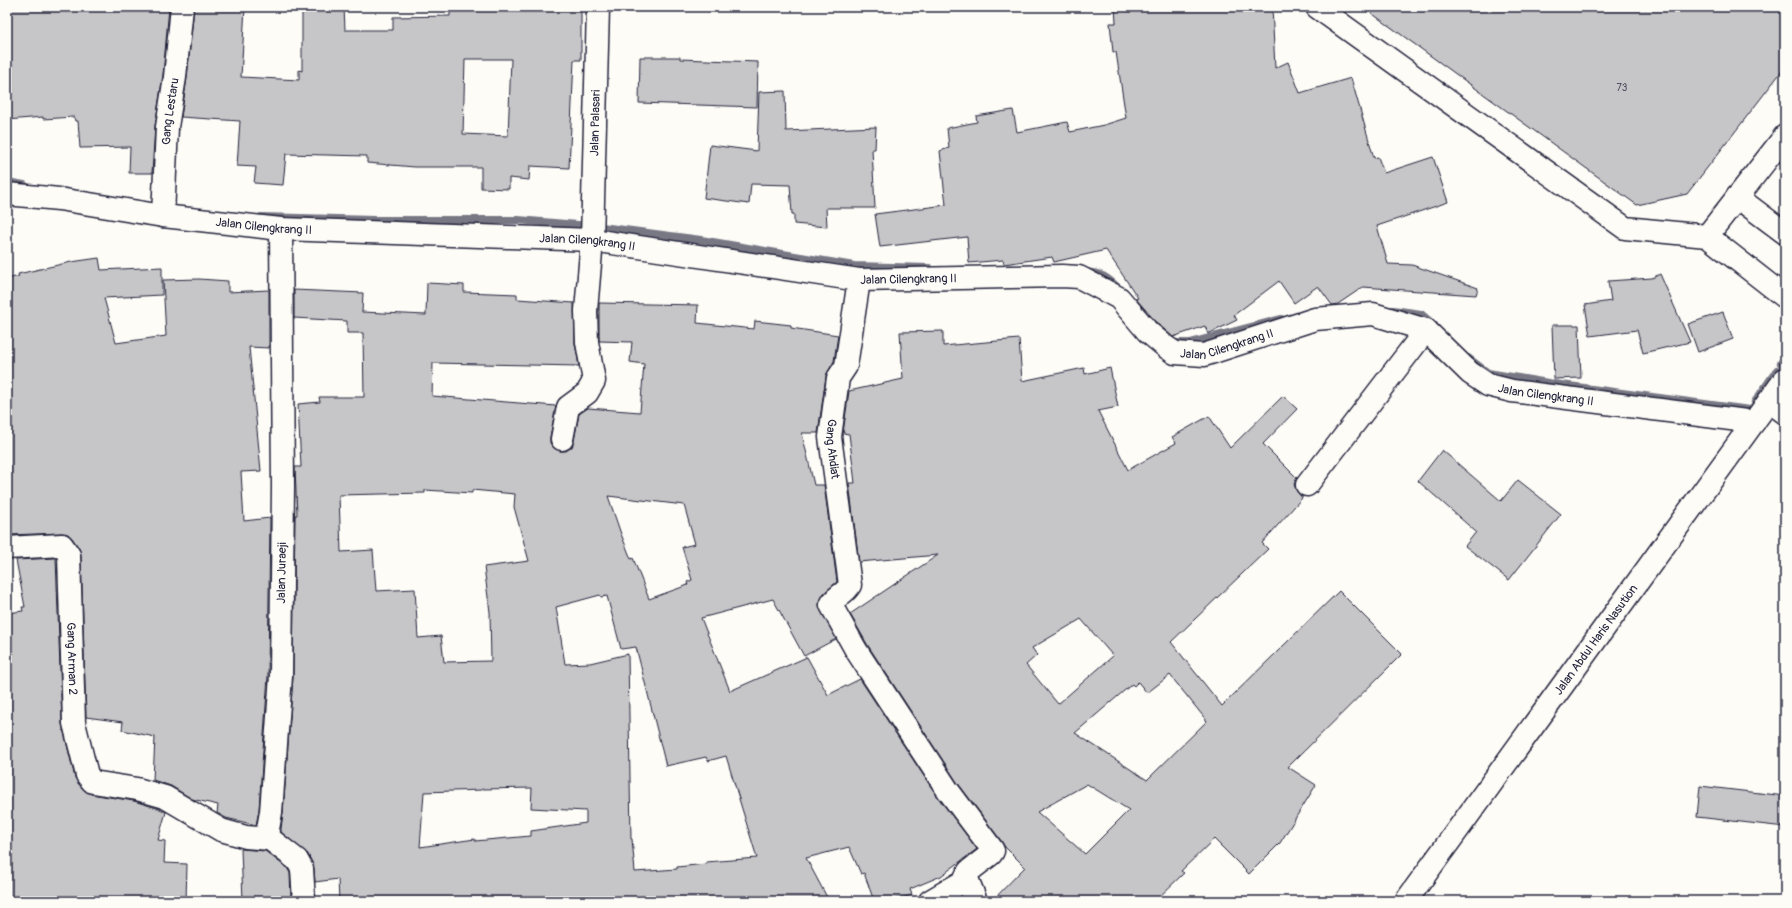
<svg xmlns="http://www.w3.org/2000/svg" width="1792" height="908" font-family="Pangolin,sans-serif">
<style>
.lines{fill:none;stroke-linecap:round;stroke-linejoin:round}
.stream{stroke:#787885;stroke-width:8}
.building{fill:#c6c6c8;stroke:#22223b;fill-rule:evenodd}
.minor-casing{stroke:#22223b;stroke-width:25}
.highway-casing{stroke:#22223b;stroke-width:25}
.minor{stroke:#fdfcf7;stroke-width:22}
.highway{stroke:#fdfcf7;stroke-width:22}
.labels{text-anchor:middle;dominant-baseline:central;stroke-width:3;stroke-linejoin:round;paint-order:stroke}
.number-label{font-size:10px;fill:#4b4b5e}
.street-label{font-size:12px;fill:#22223b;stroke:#fdfcf7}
</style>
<rect width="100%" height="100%" fill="#fdfcf7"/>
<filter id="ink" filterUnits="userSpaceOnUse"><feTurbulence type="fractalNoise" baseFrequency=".025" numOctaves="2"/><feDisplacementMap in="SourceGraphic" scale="8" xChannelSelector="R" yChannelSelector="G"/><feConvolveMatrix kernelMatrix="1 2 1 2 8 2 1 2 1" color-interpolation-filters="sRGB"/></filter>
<g filter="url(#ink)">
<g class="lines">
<g class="stream">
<path d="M7 182 24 185"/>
<path d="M261 217 374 220H518L590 226"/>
<path d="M594 226 701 240 854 266 929 268"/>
<path d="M1084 272C1101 273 1107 277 1119 289"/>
<path d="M1393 310 1421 314 1434 325"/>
<path d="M1178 343H1190L1281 319"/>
<path d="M1468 358 1488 373 1554 384 1750 410"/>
<path d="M1781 363 1785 358"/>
<path d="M1755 402 1777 370"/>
</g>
</g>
<g class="building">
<path d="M7 7H169L163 75 155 126 152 173H129L130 147 80 148 78 121H75L74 117 43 119V117L7 120Z"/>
<path d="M194 7H245L241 77 299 80V70L302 71V7H344L345 30H393V17L450 16V7H581V60H574L569 168 530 166 529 180 509 178V189L481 188V167H415L367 163V156L286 154 283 185 254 183 256 167 237 166 240 121 181 117 187 78ZM465 59H511L508 136 463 134Z"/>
<path d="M1115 7H1272L1275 68 1288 62 1300 93 1351 78 1374 158 1378 157 1384 173 1433 157 1448 202 1377 226 1388 264 1412 265 1478 288 1476 295 1363 287 1338 304 1332 305 1318 286 1294 303 1279 281 1234 315 1237 320 1208 334 1205 326 1173 337 1157 323 1136 299 1138 298 1106 250 1054 262 1052 257 1004 264 1003 260 969 263 967 237 880 247 875 214 946 205 940 151 949 148 947 128 977 122 976 116 1013 110 1017 132 1067 122 1070 132 1104 125 1126 118 1116 52H1113L1110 23H1116Z"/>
<path d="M1363 7H1785V67L1687 194 1637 205Z"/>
<path d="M640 57H680V59L758 62 757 107 639 103Z"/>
<path d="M785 91 786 131 876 127 875 149H872L875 208H826L827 227 794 224V214H792L790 185 751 184 749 204 704 198 710 145 757 151 759 92Z"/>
<path d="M99 258 101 270 162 267V295L104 298 116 343 166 336 163 280 199 279 228 281V292L269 290V348L249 347 261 471 241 472 244 521 270 518 268 675 259 810 256 825 226 818 217 813 218 805 192 799 171 786 153 780 155 737 122 730 123 722 86 717 81 555 79 548 72 538 68 534 62 533 7 535V279L19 276 18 274 71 262Z"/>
<path d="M1660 274 1690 342 1643 353 1637 330 1590 336 1585 305 1611 301 1608 281 1652 278Z"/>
<path d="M427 283 464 285V292L517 294V299L574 303 575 343 579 366 433 363 432 396 556 406 550 437V443L554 448 560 451H566L572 447 574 441 579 414 588 408 640 412 644 364 630 362 632 342 599 341V303L698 305 697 323 754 329 755 321 791 325V328L838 335 834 361 826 376 818 433H802L814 485H824L837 582 823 594 819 605 836 639 804 656 773 599 701 618 730 691 807 657 828 695 860 679 937 796 977 849 941 876 910 889 912 895 890 901H874L864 873 861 874 849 847 806 858 829 901H339L338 879 315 882 314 868 308 854 281 832V829L283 813 293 677 295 515H297L295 467H301L298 404 320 402 319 397H364L363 333H347V321L294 318V290L363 293 362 312 426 315ZM425 490 472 493V490L515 494 514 507 529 561 484 567 490 612 491 661 444 662 441 636 418 638 415 589 376 591 373 550 341 552 339 495 425 493ZM608 496 684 505 695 544 682 547 692 580 687 582 688 585 649 599 633 558 631 559 621 534ZM600 595 601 597 607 596 621 649 636 647 666 766 706 757 708 761 726 756 757 858 706 862V864L677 867V869L635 872 632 839H631L628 654 590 663 565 664 556 607ZM532 788 531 808 586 811V823L531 831V836L475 841V839L420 847 424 792 482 790V789Z"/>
<path d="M1723 312 1733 339 1698 352 1688 324Z"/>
<path d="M1552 325H1579L1581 378 1554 379Z"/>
<path d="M943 331V346L1019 339 1022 381 1084 368 1085 374 1110 368 1118 407 1098 411 1128 470 1176 443 1172 437 1209 416 1230 448 1283 396 1297 409 1263 444 1297 478 1294 484 1296 490 1302 498 1262 543 1268 549 1171 642 1222 706 1339 591 1402 654 1288 767 1316 785 1280 843 1249 874 1214 839 1181 871 1184 873 1155 901H992L1025 867 1005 847 1002 842 957 782 867 644 850 614 938 555 859 562 849 483H855L849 434 843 433 849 391 903 379 900 332ZM1081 619 1113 656 1058 704 1026 665 1037 655 1032 648ZM1170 675 1207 721 1147 780 1075 733 1132 684 1134 686 1138 682 1147 693ZM1087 784 1129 810 1085 854 1037 812Z"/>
<path d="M1442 450 1501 501 1518 480 1561 514 1509 580 1465 546 1476 532 1418 481Z"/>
<path d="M56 558 62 724 75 778 84 790 91 794 134 801 160 809 166 812 158 840 165 841 164 863 187 864 186 901H7V613L23 611 22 607H25L16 560Z"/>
<path d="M1700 786 1785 796V827L1697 817Z"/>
<path d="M241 849 265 851 287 868 290 873 291 901H243Z"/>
</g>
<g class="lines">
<g class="minor-casing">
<g id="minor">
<path d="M1317 7 1625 228 1707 236 1785 297"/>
<path id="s1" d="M7 194 59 199 163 216 281 229 592 240 859 280 1062 276 1079 277 1119 298 1148 332 1166 347 1175 353 1204 355 1315 319 1373 314 1426 330 1470 373 1488 385 1512 391 1754 422"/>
<path d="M1737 197 1785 233"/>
<path id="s2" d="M163 216 167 127 175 77 182 7"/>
<path d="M281 229 283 486 281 676 271 812 268 829 270 839 297 860 302 869 304 901"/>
<path d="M1707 236 1785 136"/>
<path id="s3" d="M859 280 846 366 838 378 830 437 850 585C845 594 835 596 831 605L856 650 947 789 992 849 993 851 991 854 969 871 966 876 976 901"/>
<path d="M1769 401 1785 413"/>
<path id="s4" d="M562 439 568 407 587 393 594 381 587 342 586 311 592 240 598 7"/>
<path d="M1307 485 1426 330"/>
<path id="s5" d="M7 548 62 545 69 555 74 723 87 775 93 782 137 789 165 797 221 830 246 837 270 839"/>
<path d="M930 901 966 880"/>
</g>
</g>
<g class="highway-casing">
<g id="highway">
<path id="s6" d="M1406 901 1785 379"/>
</g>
</g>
<use href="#minor" class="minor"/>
<use href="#highway" class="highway"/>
</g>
</g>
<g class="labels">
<g class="number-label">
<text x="1622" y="88">73</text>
</g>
<g class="street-label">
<text stroke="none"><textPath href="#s2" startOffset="105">Gang Lestaru</textPath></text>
<text stroke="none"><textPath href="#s4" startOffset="329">Jalan Palasari</textPath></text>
<text stroke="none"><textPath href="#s1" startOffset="259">Jalan Cilengkrang II</textPath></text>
<text stroke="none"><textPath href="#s1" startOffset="583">Jalan Cilengkrang II</textPath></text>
<text stroke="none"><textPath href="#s1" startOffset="907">Jalan Cilengkrang II</textPath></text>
<text stroke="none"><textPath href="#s1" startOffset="1255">Jalan Cilengkrang II</textPath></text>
<text stroke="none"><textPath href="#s1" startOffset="1603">Jalan Cilengkrang II</textPath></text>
<text stroke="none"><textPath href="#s3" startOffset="173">Gang Ahdiat</textPath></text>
<text transform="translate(282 573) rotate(-89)">Jalan Juraeji</text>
<text stroke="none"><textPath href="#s6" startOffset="323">Jalan Abdul Haris Nasution</textPath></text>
<text stroke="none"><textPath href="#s5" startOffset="171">Gang Arman 2</textPath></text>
</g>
</g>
<rect width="1792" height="908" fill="none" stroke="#fdfcf7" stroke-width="24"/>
<rect x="12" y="12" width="1768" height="884" fill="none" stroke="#22223b" stroke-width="1.5" filter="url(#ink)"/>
</svg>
